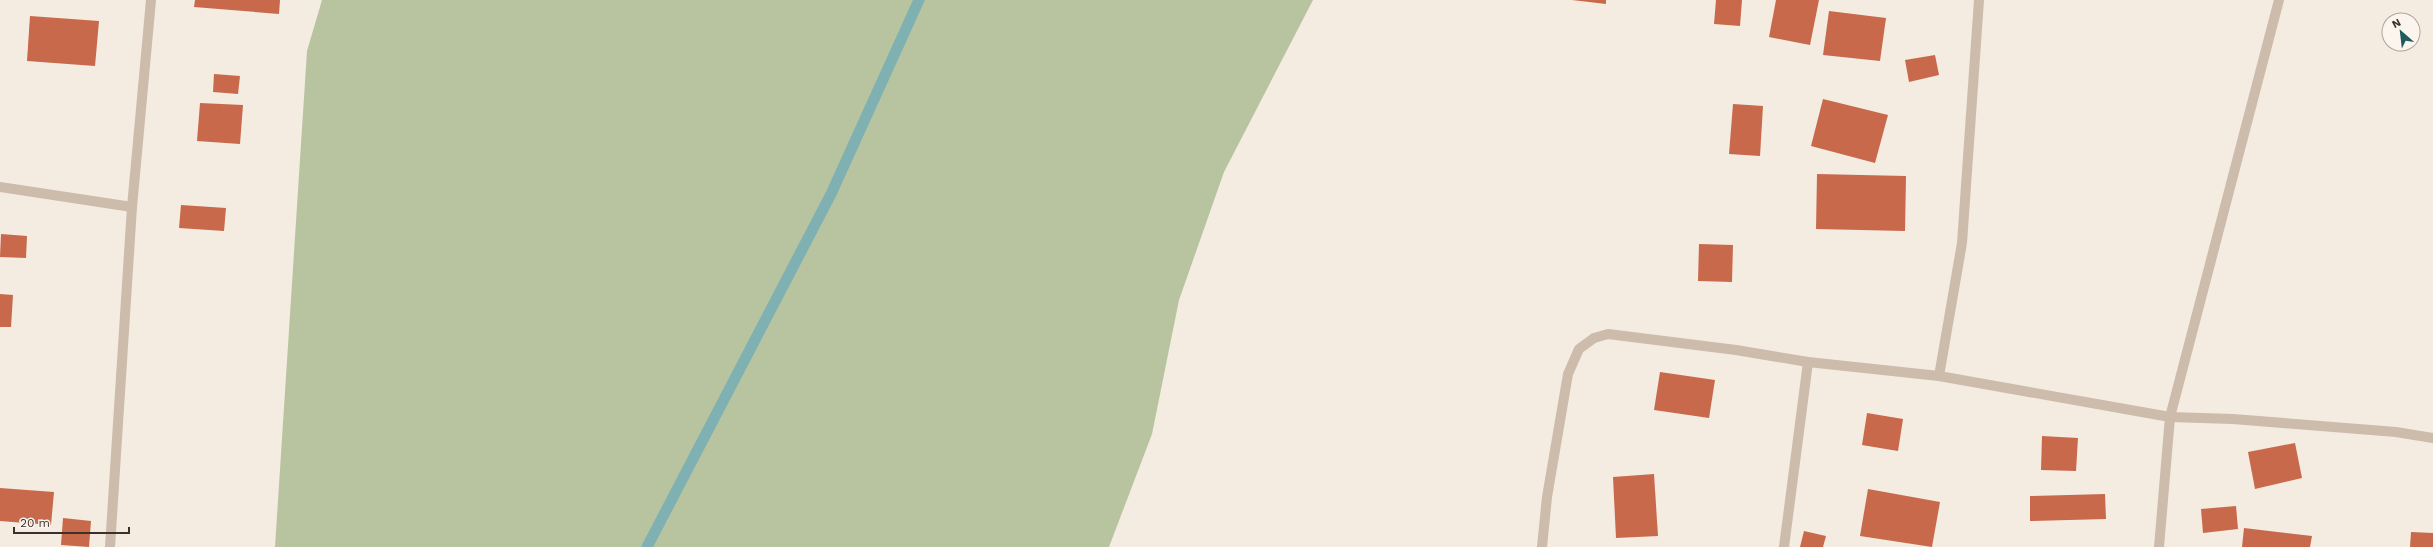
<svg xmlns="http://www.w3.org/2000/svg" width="2433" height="547" font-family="'Work Sans',sans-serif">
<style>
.green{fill:#b8c4a0}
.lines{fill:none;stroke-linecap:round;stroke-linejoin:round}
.stream{stroke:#7fb0b2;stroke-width:11}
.building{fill:#c8694b}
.street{stroke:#cdbbac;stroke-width:10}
</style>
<rect width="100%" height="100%" fill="#f4ebe1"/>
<path class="green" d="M322 0H1313L1224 172 1179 300 1152 434 1109 547H275L307 51Z"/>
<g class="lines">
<path class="stream" d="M647 547 831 194 919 0"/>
</g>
<g class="building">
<path d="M195 0H280L279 14 194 7Z"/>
<path d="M1572 0H1606V4Z"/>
<path d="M1716 0H1742L1740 26 1714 24Z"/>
<path d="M1776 0H1819L1810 45 1769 37Z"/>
<path d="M1829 11 1886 18 1880 61 1823 55Z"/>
<path d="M30 16 99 21 95 66 27 61Z"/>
<path d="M1935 55 1939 75 1909 82 1905 60Z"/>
<path d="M214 74 240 76 238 94 213 92Z"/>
<path d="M1823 99 1888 115 1875 163 1811 146Z"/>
<path d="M200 103 243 105 240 144 197 141Z"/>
<path d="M1733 104 1763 106 1760 156 1729 154Z"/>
<path d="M1817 174 1906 176 1905 231 1816 229Z"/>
<path d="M181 205 226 208 224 231 179 228Z"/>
<path d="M1 234 27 236 26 258 0 257Z"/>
<path d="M1699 244 1733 245 1732 282 1698 281Z"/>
<path d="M0 294 13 295 11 327H0Z"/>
<path d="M1660 372 1715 380 1709 418 1654 410Z"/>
<path d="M1867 413 1903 419 1898 451 1862 445Z"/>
<path d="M2042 436 2078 438 2076 471 2041 470Z"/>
<path d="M2295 443 2302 478 2255 489 2248 452Z"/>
<path d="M1654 474 1658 536 1616 538 1613 477Z"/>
<path d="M0 488 54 492 51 525 0 521Z"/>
<path d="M1868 489 1940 502 1932 547 1860 536Z"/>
<path d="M2105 494 2106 519 2030 521V496Z"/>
<path d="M2236 506 2238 529 2203 533 2201 509Z"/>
<path d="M63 518 91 521 89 547 61 545Z"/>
<path d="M2244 528 2312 536 2310 547H2242Z"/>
<path d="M1804 531 1826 536 1823 547H1800Z"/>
<path d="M2411 532 2433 533V547H2410Z"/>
</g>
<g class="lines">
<g class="street">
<path d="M0 187 132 207"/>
<path d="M1939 376 1962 243 1979 0"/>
<path d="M110 547 132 207 151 0"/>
<path d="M1542 547 1547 497 1568 374 1579 349 1594 338 1608 334 1736 350 1808 362 1939 376 2170 417 2233 419 2396 432 2433 438"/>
<path d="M1784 547 1808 362"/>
<path d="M2159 547 2170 417 2279 0"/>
</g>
</g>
<g transform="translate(2401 32) rotate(332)"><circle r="19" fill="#fbf5ee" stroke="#aea6a0"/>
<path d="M0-3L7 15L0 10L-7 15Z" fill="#1f5a5e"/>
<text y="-6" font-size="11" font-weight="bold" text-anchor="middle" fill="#3b302b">N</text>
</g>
<path d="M14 527v6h115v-6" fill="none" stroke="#3b302b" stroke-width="2"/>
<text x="20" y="527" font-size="12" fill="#3b302b" stroke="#fbf5ee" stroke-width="3" paint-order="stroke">20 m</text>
</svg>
